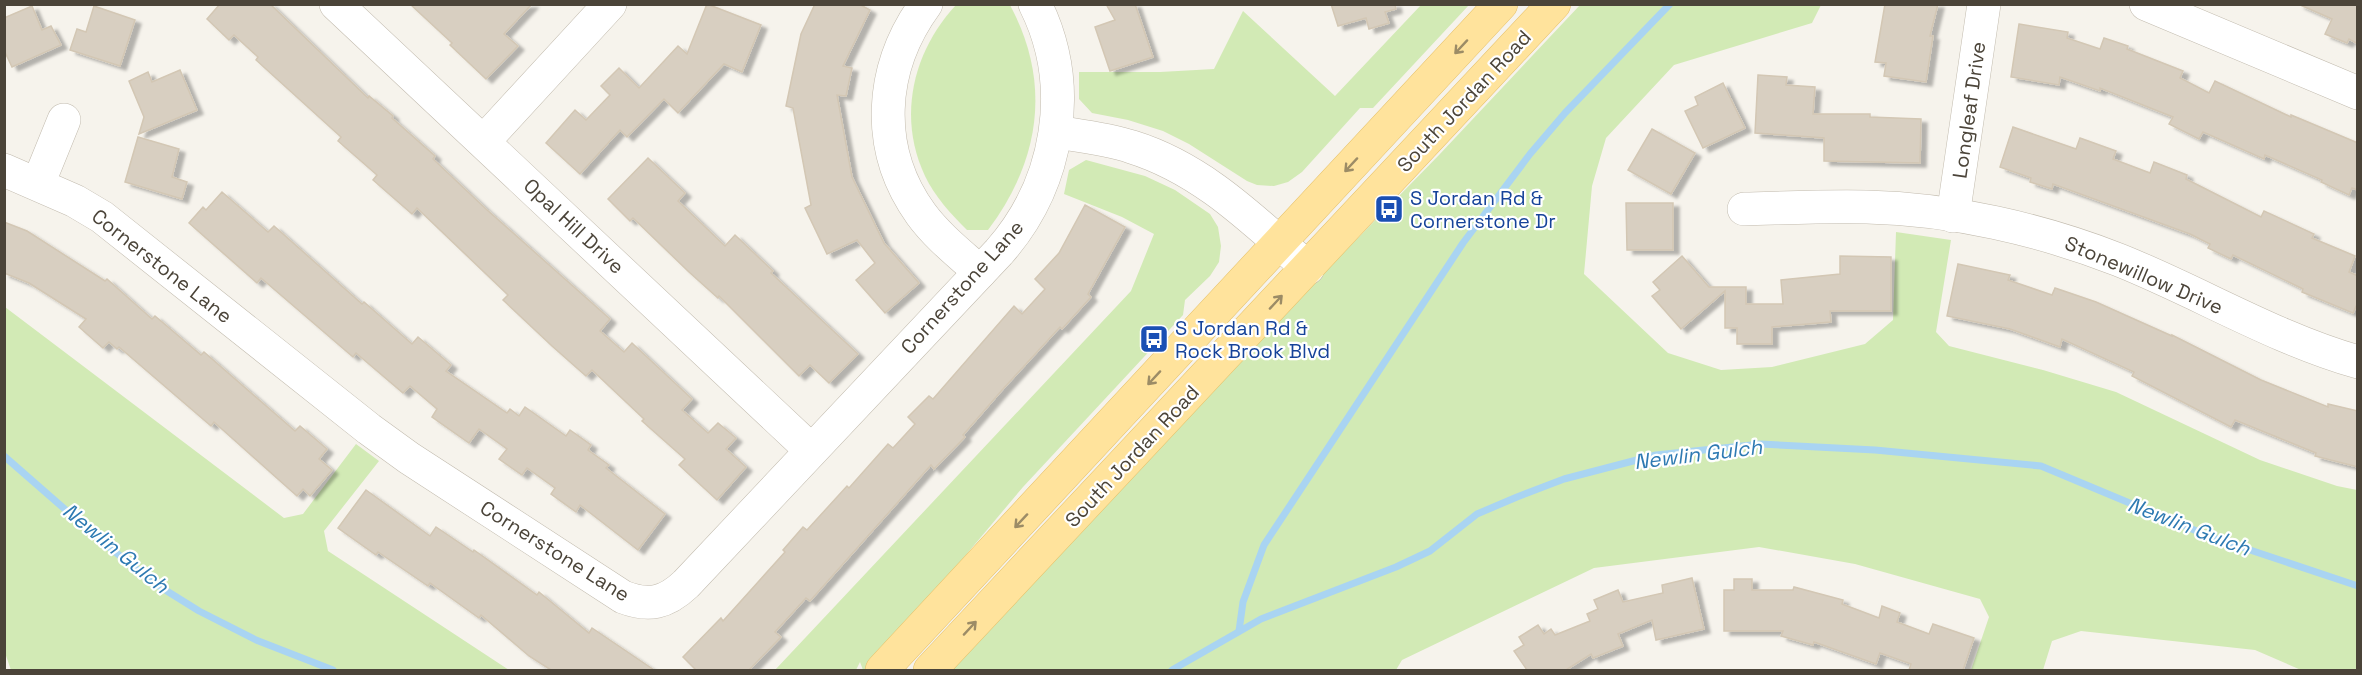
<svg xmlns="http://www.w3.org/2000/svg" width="2362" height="675" font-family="'Space Grotesk',sans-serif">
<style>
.green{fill:#d2eab5}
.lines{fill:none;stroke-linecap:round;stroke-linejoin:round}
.stream{stroke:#a9d4f2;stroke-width:7}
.building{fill:#d8cfc1;stroke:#d3c7b4;stroke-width:1.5;filter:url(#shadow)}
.minor-casing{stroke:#c2bbae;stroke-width:34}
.major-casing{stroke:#e6c16a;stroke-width:34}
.minor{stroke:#fff;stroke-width:33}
.major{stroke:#ffe39c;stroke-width:33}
.oneway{stroke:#9c8c66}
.labels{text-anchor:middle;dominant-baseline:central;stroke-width:4.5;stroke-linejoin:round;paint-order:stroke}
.street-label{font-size:20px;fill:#4b4439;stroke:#fff}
.transit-label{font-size:20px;fill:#164399;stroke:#fff;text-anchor:start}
.water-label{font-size:21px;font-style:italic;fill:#2e7ab2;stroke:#fff}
</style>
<defs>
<filter id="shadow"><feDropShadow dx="6" dy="4" stdDeviation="1.5" flood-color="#0004"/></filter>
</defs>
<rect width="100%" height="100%" fill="#f6f3ec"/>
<g class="green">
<path d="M956 5H1010C1052 83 1040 161 988 230H967C951 214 935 197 925 176 897 117 913 51 956 5Z"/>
<path d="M1421 5H1469L1373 108H1360L1302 172 1288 182 1274 186 1257 185 1247 181 1189 144 1163 131 1128 120 1092 113 1079 99V72H1160L1214 69 1243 11 1335 96Z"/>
<path d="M1580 5H1821L1812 23 1674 65 1606 138 1592 186 1584 274 1668 353 1721 370 1772 367 1865 344 1893 320 1896 232 1951 240 1936 332 1949 346 2043 370 2116 392 2260 460 2337 486 2357 490V670H2301L2255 650 2081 631 2052 641 2043 670H1971L1989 617 1980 599 1855 564 1759 547 1594 568 1402 660 1396 670H951L1226 373 1439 155Z"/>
<path d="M1086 160 1145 176 1175 190 1210 214 1218 227 1221 246 1219 262 1210 276 1185 300 1183 315 1023 487 939 587 866 670H863L860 662 856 670H775L1131 291 1154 234 1122 217 1064 194 1069 170Z"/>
<path d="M5 307 284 518 303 514 356 444 379 461 324 531 328 551 509 670H11L4 650Z"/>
</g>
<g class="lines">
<g class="stream">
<path d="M4 456 99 539 154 583 199 611 256 640 333 670"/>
<path d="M1239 631 1243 602 1264 545 1463 243 1530 154 1565 113 1670 4"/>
<path d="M1172 670 1261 619 1396 567 1430 551 1477 514 1517 497 1564 479 1656 455 1761 444 1875 450 2041 466 2211 537 2358 586"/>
</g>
</g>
<g class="building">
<path d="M220 4H270L368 98 369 96 393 116 392 118 435 156 433 159 486 209 610 319 600 331 624 352 632 343 692 399 682 410 708 433 718 423 736 438 726 449 746 467 717 500 679 465 685 459 642 421 644 419 592 370 586 376 552 346 503 300 508 295 417 208 412 214 373 180 377 175 338 141 341 137 256 60 258 57 234 35 229 40 207 19Z"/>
<path d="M410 4H532L504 34 518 46 486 79 450 45 452 43Z"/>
<path d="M707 4 761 25 742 72 724 64 678 113 664 99 627 137 620 130 580 174 546 143 575 110 586 120 610 95 601 86 619 68 639 88 678 46 687 54Z"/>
<path d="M815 4H859L870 10 843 66 852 68 846 96 837 95 852 177 884 243 919 283 885 313 856 280 875 263 857 240 827 254 805 208 811 205 793 108 786 106 801 34Z"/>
<path d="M1106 4H1135L1153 57 1110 71 1095 27 1115 20Z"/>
<path d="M1331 4H1395L1396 9 1385 12 1389 23 1369 29 1366 18 1338 26Z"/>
<path d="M1885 4H1938L1930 36H1933L1926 82 1884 76 1886 63 1875 62Z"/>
<path d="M2298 4H2358V44L2349 39 2347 43 2325 34 2332 19Z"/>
<path d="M32 6 42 30 51 26 61 45 12 67 4 50V18Z"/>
<path d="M94 6 135 20 120 66 70 50 77 29 86 32Z"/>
<path d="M2019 24 2068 32 2067 38 2100 49 2104 38 2128 46 2127 49 2183 71 2180 78 2209 93 2215 81 2291 117V115L2358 143V190L2352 188 2349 195 2321 182 2322 180 2265 155 2264 159 2203 132 2199 139 2169 124 2173 117 2100 88V91L2060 77 2059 85 2011 77Z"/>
<path d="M180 70 197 110 139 134 144 117 129 81 148 72 152 82Z"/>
<path d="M1758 75 1787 77 1786 85 1815 87 1813 114H1870V117L1921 119 1920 163 1824 161V138L1755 133Z"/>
<path d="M1723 83 1745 128 1703 148 1685 111 1698 105 1695 97Z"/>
<path d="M2013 127 2076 149 2080 138 2116 151 2113 159 2150 173 2154 162 2187 175 2186 179 2261 217 2264 211 2314 234 2312 238 2355 256 2349 272 2358 276V302L2353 313 2302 292 2303 289 2233 255 2231 259 2208 248 2210 244 2190 234 2053 184 2052 189 2030 182 2031 178 2000 167Z"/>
<path d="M1652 129 1695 153 1671 194 1628 170Z"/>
<path d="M138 137 179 149 172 177 187 182 182 199 125 182Z"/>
<path d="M648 158 685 193 678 201 725 246 735 235 773 271 771 273 858 354 829 383 810 365 799 376 719 296 718 298 689 272 633 218 630 221 608 199Z"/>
<path d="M222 192 268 232 274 226 362 304 364 302 412 344 418 337 451 365 446 371 507 413 510 409 519 416 525 407 566 436 570 430 591 445 588 450 609 465 606 468 665 514 638 550 580 505 576 512 551 494 555 488 527 468 522 475 499 459 507 449 479 429 469 443 432 417 437 409 410 386 403 393 356 353 353 357 261 278 257 283 189 223 203 207 206 210Z"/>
<path d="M1626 203H1673V250H1627Z"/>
<path d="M1085 205 1125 227 1088 294 1091 297 1062 329 1060 327 1003 389 963 435 965 437 934 469 931 465 810 601 806 598 775 632 781 637 749 670H696L683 657 721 618 723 621 785 552 783 550 803 527 807 530 847 486 849 488 888 444 893 448 915 424 908 417 929 396 933 399 1014 306 1022 314 1045 289 1035 279 1059 253Z"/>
<path d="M4 222 27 231 105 281 107 279 152 319 155 316 201 355 204 352 295 431 300 426 327 449 319 459 332 470 310 496 303 489 297 496 214 422 211 426 119 347 117 349 109 342 103 348 79 327 86 319 29 283 4 273Z"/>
<path d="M1682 256 1709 287H1746V304H1783L1781 280 1840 274V256L1891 257V311H1830L1831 322 1772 327V344H1737V328H1725V291L1681 329 1652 296 1660 290 1653 282Z"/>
<path d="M1958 264 2010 275 2008 280 2052 295 2055 288 2096 302 2172 336V335L2261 380 2328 407V404L2358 411V467L2315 456 2316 453 2235 420 2231 427 2132 376 2134 372 2062 339 2060 347 2010 329 1947 316Z"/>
<path d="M366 490 430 536 436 527 473 552 474 550 537 595 539 592 589 633 592 628 654 670H551L529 656 481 615 479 618 430 583 428 586 378 552 376 555 338 528Z"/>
<path d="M1692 578 1704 629 1656 640 1652 620 1618 634 1623 646 1593 658 1591 654 1566 670H1527L1514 651 1524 645 1519 637 1538 625 1544 634 1551 629 1555 635 1590 621 1587 614 1598 609 1594 600 1618 590 1623 602 1663 593 1662 585Z"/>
<path d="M1734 579H1752V590H1793L1794 587 1843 600 1842 604 1879 618 1882 606 1900 613 1897 622 1929 634 1933 624 1974 638 1963 670H1909L1911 664 1880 653 1876 664 1814 642 1813 645 1781 636 1783 631H1724V590H1734Z"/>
</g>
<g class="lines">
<g class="minor-casing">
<g id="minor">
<path d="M336 4 811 450"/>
<path d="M926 4C879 68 874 149 921 214 937 236 960 254 980 272"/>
<path d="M2146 4 2358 93"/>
<path d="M1056 132C1081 136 1108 139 1132 147 1203 169 1254 221 1308 268"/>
<path d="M484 141 610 4"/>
<path d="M4 170 75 201 102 217 369 429 409 458 623 597C649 607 666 603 686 584L999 252C1059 184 1076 86 1035 4"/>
<path d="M38 184 64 120"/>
<path d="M1744 209C1785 208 1826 206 1867 207 1952 209 2040 229 2119 260 2199 292 2274 338 2358 362"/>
<path d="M1953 216 1984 4"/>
</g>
</g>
<g class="major-casing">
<g id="major">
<path d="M882 670 1501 4"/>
<path d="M930 670 1554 4"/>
</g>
</g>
<use href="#minor" class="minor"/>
<use href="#major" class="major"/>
</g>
<defs><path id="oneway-shaft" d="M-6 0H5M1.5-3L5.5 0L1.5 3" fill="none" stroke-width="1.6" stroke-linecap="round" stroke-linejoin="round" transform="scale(1.5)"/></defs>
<g class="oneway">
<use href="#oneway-shaft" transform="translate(1461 47) rotate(133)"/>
<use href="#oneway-shaft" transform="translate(1351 165) rotate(133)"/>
<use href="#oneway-shaft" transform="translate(1276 302) rotate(-47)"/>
<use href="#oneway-shaft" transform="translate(1154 378) rotate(133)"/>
<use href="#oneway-shaft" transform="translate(1021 521) rotate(133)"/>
<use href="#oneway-shaft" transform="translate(970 628) rotate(-47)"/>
</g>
<defs>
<g id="bus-square" transform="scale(1.5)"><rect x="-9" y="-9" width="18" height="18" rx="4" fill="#1a4fb4" stroke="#fff"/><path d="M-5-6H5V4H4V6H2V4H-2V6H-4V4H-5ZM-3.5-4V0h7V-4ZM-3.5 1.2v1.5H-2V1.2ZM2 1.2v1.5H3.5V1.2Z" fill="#fff"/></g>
</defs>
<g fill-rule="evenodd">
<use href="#bus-square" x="1389" y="209"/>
<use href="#bus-square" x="1154" y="339"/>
</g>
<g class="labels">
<g class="street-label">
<text transform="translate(1464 101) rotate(-47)">South Jordan Road</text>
<text transform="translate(1969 110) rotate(-82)">Longleaf Drive</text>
<text transform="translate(574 226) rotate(43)">Opal Hill Drive</text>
<text transform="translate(162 266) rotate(38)">Cornerstone Lane</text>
<text transform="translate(2144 275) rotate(23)">Stonewillow Drive</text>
<text transform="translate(962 287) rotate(-48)">Cornerstone Lane</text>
<text transform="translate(1132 456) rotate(-47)">South Jordan Road</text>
<text transform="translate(555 551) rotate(32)">Cornerstone Lane</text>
</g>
<g class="transit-label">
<text x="1410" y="198">S Jordan Rd &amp;<tspan x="1410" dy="23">Cornerstone Dr</tspan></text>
<text x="1175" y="328">S Jordan Rd &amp;<tspan x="1175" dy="23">Rock Brook Blvd</tspan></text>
</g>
<g class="water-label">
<text transform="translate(1698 454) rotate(-7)">Newlin Gulch</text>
<text transform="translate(2189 526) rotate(21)">Newlin Gulch</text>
<text transform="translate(116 548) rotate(39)">Newlin Gulch</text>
</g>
</g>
<rect width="2362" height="675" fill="none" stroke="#4b4439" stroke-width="12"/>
</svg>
